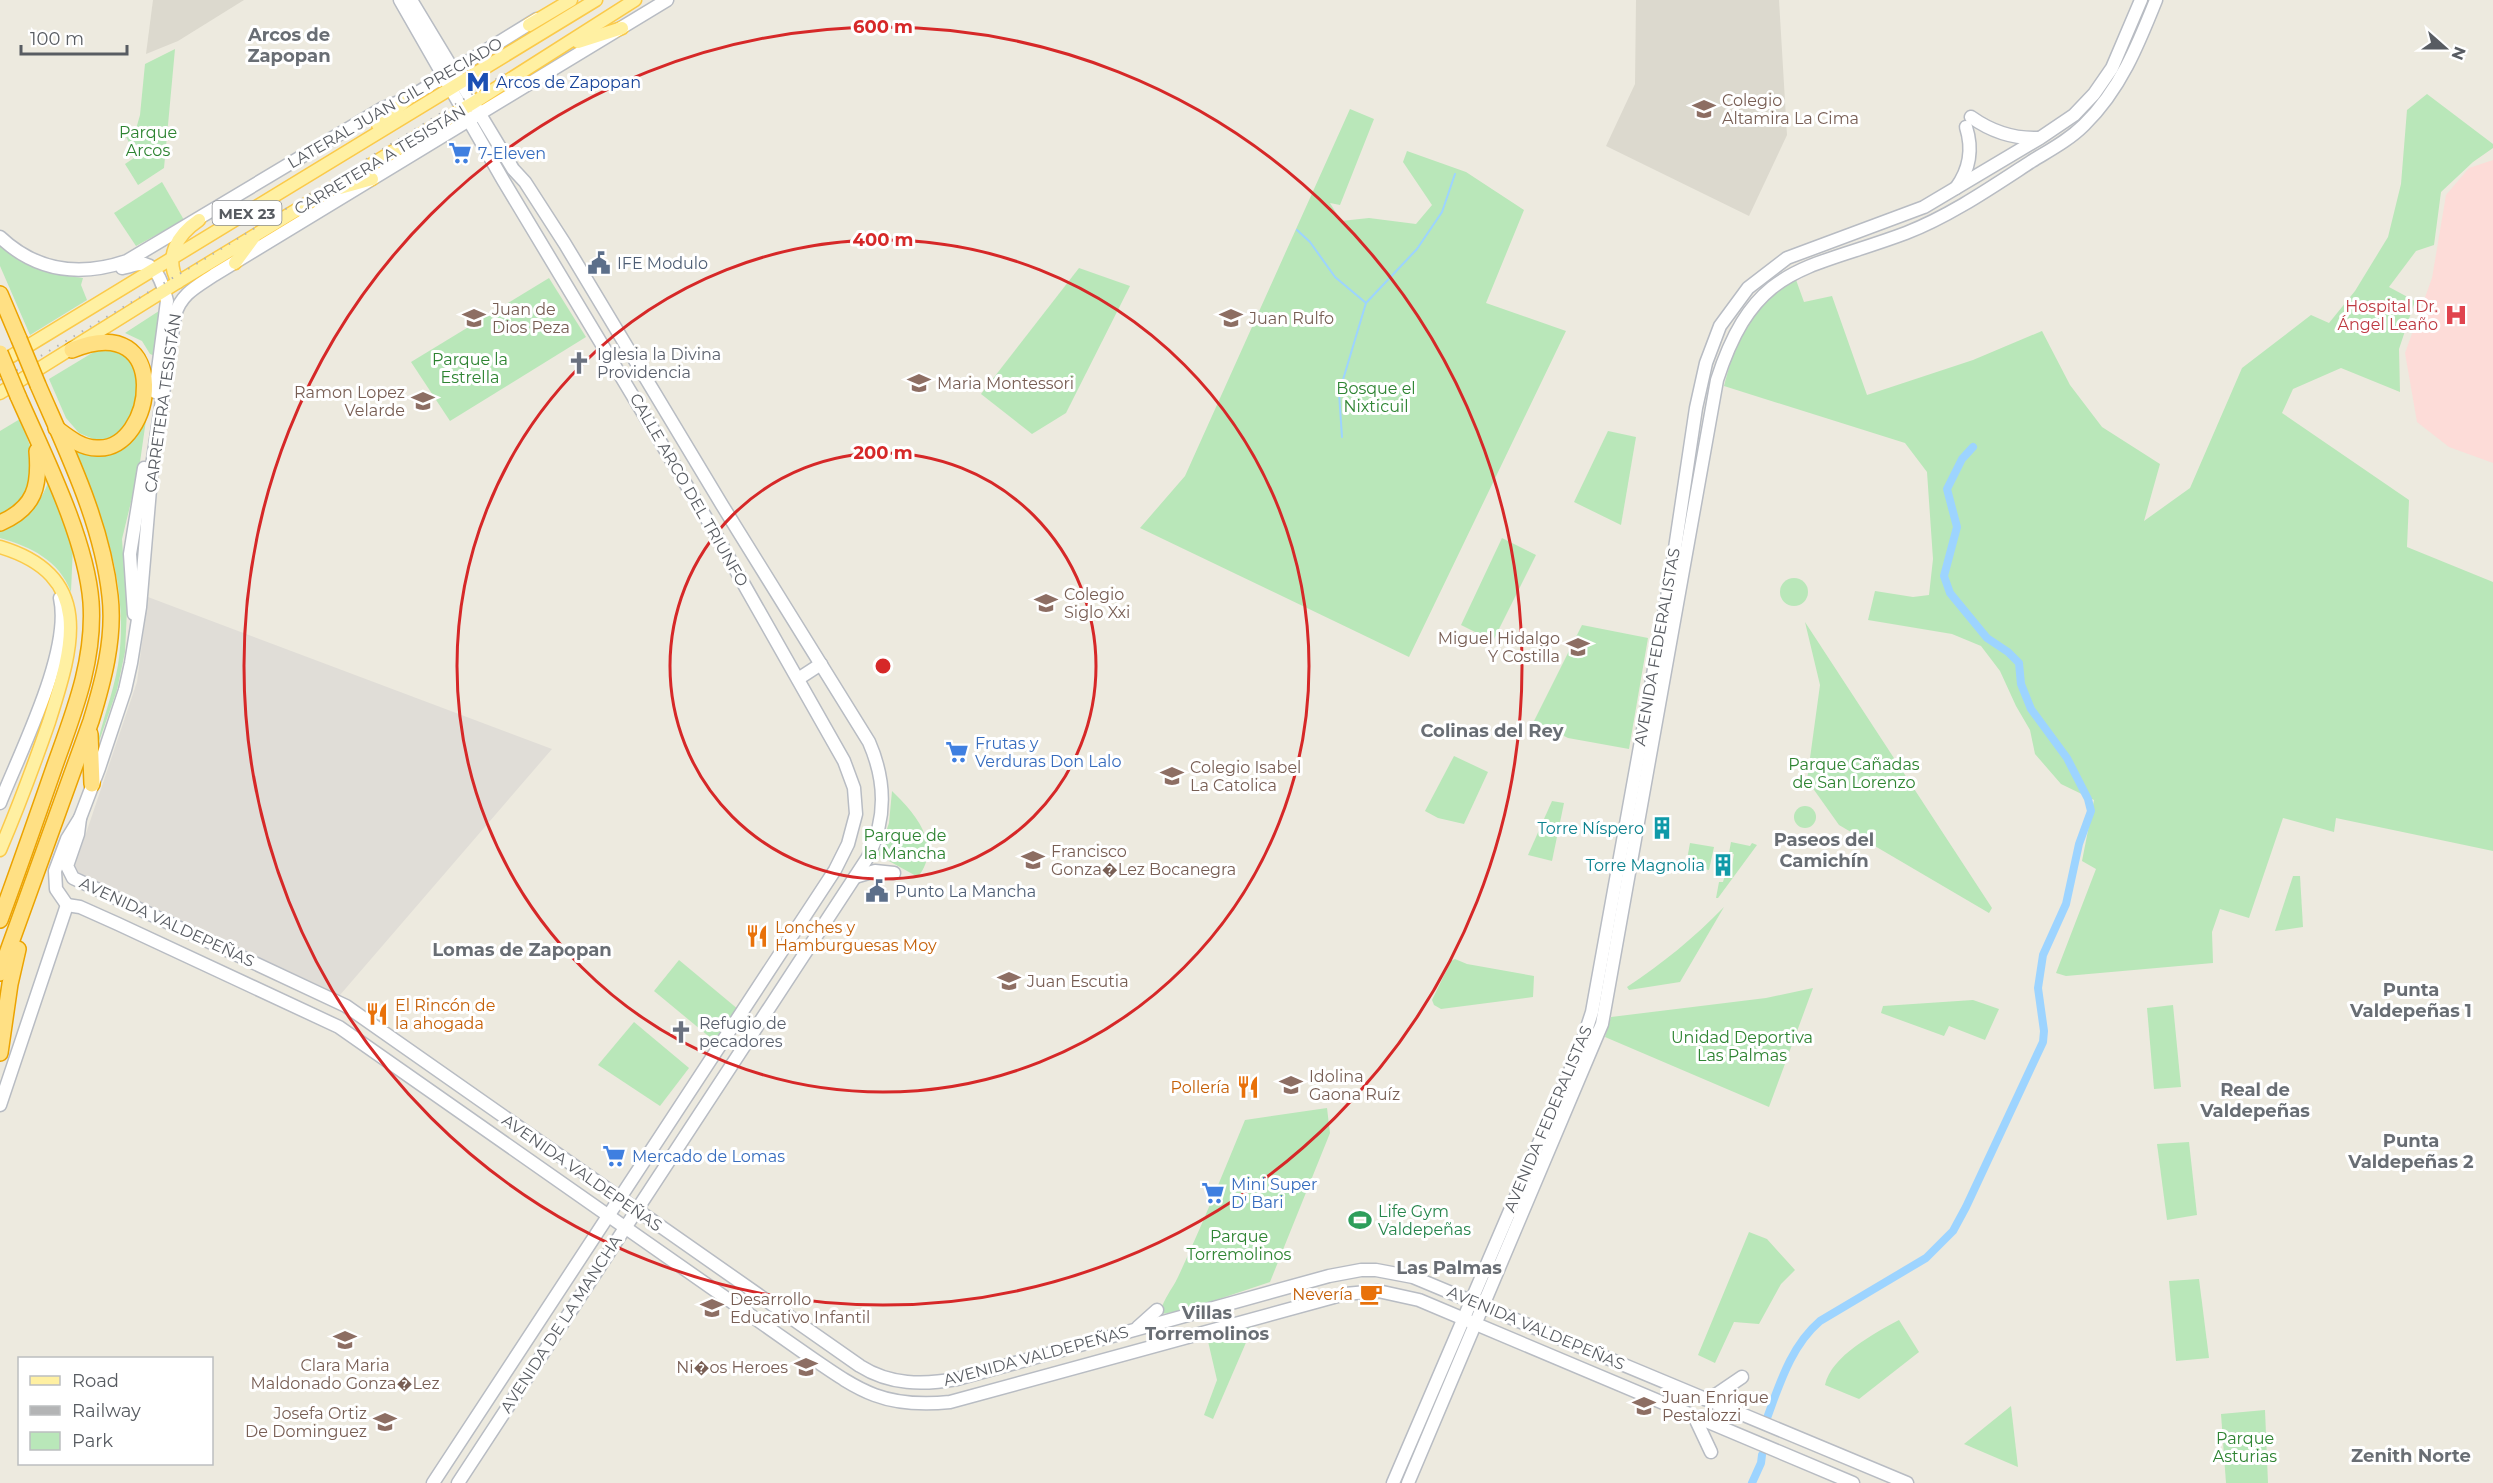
<svg xmlns="http://www.w3.org/2000/svg" width="2493" height="1483" font-family="Montserrat,sans-serif">
<style>
.industrial{fill:#e0ddd7}
.education{fill:#dcd9ce}
.medical{fill:#fddcd8}
.green{fill:#b9e7b9}
.lines{fill:none;stroke-linecap:round;stroke-linejoin:round}
.stream{stroke:#9dd4ff;stroke-width:2}
.canal{stroke:#9dd4ff;stroke-width:8}
.secondary-casing{stroke:#b8bcc3;stroke-width:15}
.primary-casing{stroke:#fbca4a;stroke-width:15}
.highway-casing{stroke:#eca300;stroke-width:18}
.secondary{stroke:#fff;stroke-width:12}
.primary{stroke:#fff0a2;stroke-width:12}
.highway{stroke:#ffe084;stroke-width:15}
.rail{stroke:#b3b4b5;stroke-width:2;stroke-dasharray:1.5 8;stroke-linecap:butt}
.highway-bridge-casing{stroke:#eca300;stroke-width:18;stroke-linecap:butt}
.highway-bridge{stroke:#ffe084;stroke-width:15}
.ring{fill:none;stroke:#d62828;stroke-width:3}
.labels{text-anchor:middle;dominant-baseline:central;stroke-width:6;stroke-linejoin:round;paint-order:stroke}
.shield{fill:#fff;stroke:#8a8d91;stroke-width:1.5}
.shield-label{font-size:15px;font-weight:bold;fill:#585c62}
.transit-label{font-size:16px;fill:#164399;stroke:#fff;text-anchor:start}
.education-label{font-size:16px;fill:#785e54;stroke:#fff;text-anchor:start}
.street-label{font-size:16px;fill:#585c62;stroke:#fff}
.park-label{font-size:16px;fill:#2e8432;stroke:#fff}
.shop-label{font-size:16px;fill:#366cbe;stroke:#fff;text-anchor:start}
.service-label{font-size:16px;fill:#4e5e75;stroke:#fff;text-anchor:start}
.health-label{font-size:16px;fill:#be3a42;stroke:#fff;text-anchor:end}
.worship-label{font-size:16px;fill:#5b616d;stroke:#fff;text-anchor:start}
.culture-label{font-size:16px;fill:#0d838f;stroke:#fff;text-anchor:end}
.food-label{font-size:16px;fill:#c56008;stroke:#fff;text-anchor:start}
.leisure-label{font-size:16px;fill:#27864d;stroke:#fff;text-anchor:start}
.neighbourhood-label{font-size:18px;font-weight:bold;fill:#696e74;stroke:#fff}
.centre{fill:#d62828;stroke:#fff;stroke-width:3}
.ring-label{font-size:18px;text-anchor:middle;font-weight:bold;fill:#d62828;stroke:#fff;stroke-width:6;stroke-linejoin:round;paint-order:stroke}
</style>
<rect width="100%" height="100%" fill="#edeadf"/>
<path class="industrial" d="M148 597 552 749 340 995 92 880 79 873 75 866 137 682Z"/>
<g class="education">
<path d="M153 0H244L178 41 146 54Z"/>
<path d="M1636 0H1779L1787 135 1749 216 1606 146 1635 84Z"/>
</g>
<path class="medical" d="M2493 160V463L2449 447 2417 422 2405 353 2432 278 2446 195 2469 168Z"/>
<g class="green">
<path d="M175 49 164 168 138 185 125 164 137 156 126 137 136 129 140 115 145 64Z"/>
<path d="M2427 94 2493 144V148L2473 162 2441 192 2434 245 2416 251 2389 287 2415 301 2399 349 2400 392 2341 368 2293 389 2282 413 2409 500 2407 547 2493 582V851L2336 818 2334 832 2283 818 2249 918 2220 909 2212 932 2213 963 2066 976 2056 973 2096 869 2082 861 2094 800 2061 784 2035 754 2030 730 2016 706 2000 671 1981 646 1952 634 1868 620 1875 591 1913 597 1929 595 1933 559 1927 472 1905 443 1724 386C1732 357 1741 321 1765 300 1774 292 1785 285 1795 277L1804 302 1832 296 1867 395 1973 360 2042 331 2070 385 2102 427 2160 464 2144 521 2190 488 2242 368 2311 315 2329 323 2355 291 2388 237 2401 184 2407 110Z"/>
<path d="M1350 109 1374 119 1340 205 1330 203 1341 221 1369 218 1416 224 1432 205 1403 162 1407 151 1466 172 1524 210 1486 303 1566 331 1409 657 1140 528 1185 476Z"/>
<path d="M162 182 184 220 136 246 114 213Z"/>
<path d="M0 244C25 265 50 275 83 278L81 285 87 300 30 335 0 266Z"/>
<path d="M1079 268 1130 286 1066 413 1032 434 981 394Z"/>
<path d="M549 278 586 337 450 421 411 362Z"/>
<path d="M162 309 155 356 150 354 142 341 125 333Z"/>
<path d="M102 347 122 351 139 371 137 414 116 437 98 441 79 433 66 418 49 379Z"/>
<path d="M20 419 33 454 28 496 0 516V431Z"/>
<path d="M146 420 139 469 122 539 127 610 125 652 117 690 96 750C102 721 113 694 118 665 130 586 104 522 75 451L77 448C110 448 130 454 146 420Z"/>
<path d="M1608 431 1636 437 1621 525 1574 502Z"/>
<path d="M49 480 73 545 71 592C59 560 31 547 0 538V529C27 520 40 505 49 480Z"/>
<path d="M1502 538 1536 555 1493 641 1461 625Z"/>
<circle cx="1794" cy="592" r="14"/>
<path d="M1805 622 1992 908 1989 913 1839 825 1807 780 1820 685Z"/>
<path d="M1582 625 1648 638 1629 749 1568 738 1534 721Z"/>
<path d="M1454 756 1488 772 1464 824 1438 818 1425 811Z"/>
<path d="M892 791C916 814 943 846 918 877L878 855 889 823Z"/>
<path d="M1552 801 1564 803 1552 861 1528 855Z"/>
<circle cx="1805" cy="817" r="11"/>
<path d="M1731 842 1750 846 1752 843 1757 845 1718 898H1716L1719 882H1723L1725 875 1730 876 1734 854 1729 853Z"/>
<path d="M1690 843 1714 847 1709 870 1686 865Z"/>
<path d="M2293 876H2300L2303 927 2275 931Z"/>
<path d="M1724 907 1680 982 1629 990 1627 987C1663 963 1694 938 1724 907Z"/>
<path d="M1455 959 1467 964 1534 976 1533 997 1441 1009 1434 1005 1432 1000 1451 961Z"/>
<path d="M679 960 739 1010 718 1044 654 991Z"/>
<path d="M1813 988 1769 1107 1605 1037 1611 1017 1766 998Z"/>
<path d="M1973 1000 1999 1009 1985 1040 1949 1026 1944 1036 1881 1013 1883 1006Z"/>
<path d="M2173 1005 2181 1087 2154 1089 2147 1008Z"/>
<path d="M634 1022 689 1068 660 1106 598 1065Z"/>
<path d="M1327 1108 1330 1133 1270 1282 1186 1310 1161 1314C1160 1304 1173 1288 1178 1277 1202 1226 1223 1173 1245 1120Z"/>
<path d="M2189 1142 2197 1215 2167 1220 2157 1144Z"/>
<path d="M1749 1232 1767 1239 1795 1270 1781 1284 1759 1324 1734 1322 1715 1363 1698 1355Z"/>
<path d="M2199 1279 2209 1358 2176 1361 2169 1281Z"/>
<path d="M1899 1320 1919 1352 1859 1399 1825 1385C1831 1356 1875 1333 1899 1320Z"/>
<path d="M1254 1324 1213 1419 1204 1415 1217 1380 1207 1337Z"/>
<path d="M2011 1406 2018 1467 1964 1444Z"/>
<path d="M2265 1410 2268 1483H2226L2221 1414Z"/>
</g>
<g class="lines">
<g class="stream">
<path d="M1297 230 1310 242 1335 277 1366 303"/>
<path d="M1342 437 1339 393 1366 303 1417 249 1442 212 1455 174"/>
</g>
<g class="canal">
<path d="M1767 1418C1780 1383 1791 1346 1820 1321L1926 1258 1953 1231 1966 1207 2043 1042 2044 1031 2038 988 2043 955 2066 904 2079 844 2091 811 2088 799 2067 758 2031 709 2021 684 2019 663 2008 652 1987 638 1950 593 1944 576 1957 527 1947 489 1962 459 1973 447"/>
<path d="M1752 1483 1761 1463 1762 1455"/>
</g>
<g class="secondary-casing">
<g id="secondary">
<path d="M400 0 503 180 708 521 844 761 854 788 856 814 848 844 835 870 433 1483"/>
<path d="M411 0 513 169 525 182 565 244 722 505 869 742C886 781 887 818 868 857L458 1483"/>
<path d="M1971 117C1992 132 2014 139 2039 138"/>
<path d="M1956 188C1970 169 1973 149 1966 127"/>
<path d="M0 237C37 272 80 277 127 261L383 108 409 98 537 19"/>
<path d="M122 268C128 267 139 263 145 264 159 267 164 290 167 301L155 392"/>
<path d="M134 614 130 554 144 468"/>
<path d="M798 679 821 664"/>
<path d="M0 803C20 752 72 651 60 598"/>
<path d="M80 818 78 834 67 866 73 878 346 1006 860 1366C890 1385 923 1385 957 1379L1329 1276 1361 1270H1376L1413 1277 1907 1483"/>
<path d="M855 877 875 871 894 873"/>
<path d="M67 905 80 907 118 924 339 1027 803 1352C857 1389 881 1409 950 1402L1345 1294 1378 1291 1419 1300 1853 1483"/>
<path d="M67 905 56 889 55 871 67 839 80 818 99 768 125 690 131 663 140 607 152 466 175 315C181 294 196 287 214 275L667 0"/>
<path d="M0 1105 67 905"/>
<path d="M1138 1327 1157 1310"/>
<path d="M1704 1399 1717 1394 1742 1377"/>
<path d="M1695 1418 1711 1452"/>
<path d="M1393 1483 1582 1043 1592 1012 1671 575 1696 408 1706 363 1720 326 1748 288 1787 258 1924 207 2040 138 2074 115 2094 94 2112 68 2141 0"/>
<path d="M1408 1483 1602 1024 1717 380C1755 263 1805 271 1906 233 1950 216 1992 187 2032 161 2050 150 2069 140 2084 125 2120 90 2138 45 2156 0"/>
</g>
</g>
<g class="primary-casing">
<g id="primary">
<path d="M529 25 571 0"/>
<path d="M578 42 622 28"/>
<path d="M378 125 409 98"/>
<path d="M340 188 372 179"/>
<path d="M235 263 254 237"/>
<path d="M178 282C164 257 177 235 199 220"/>
<path d="M0 363 596 0"/>
<path d="M0 393 178 282 473 103 635 0"/>
<path d="M0 547C97 576 72 649 49 722 34 765 18 808 0 850"/>
</g>
</g>
<g class="highway-casing">
<g id="highway">
<path d="M0 294 19 339"/>
<path d="M56 428C68 437 81 448 97 448 155 452 174 308 72 350"/>
<path d="M0 523C35 508 40 486 37 451"/>
<path d="M90 734 92 784"/>
<path d="M0 920C19 868 37 817 55 765 74 712 95 660 91 602 86 538 44 455 18 396"/>
<path d="M0 973 91 721C103 682 115 638 110 596 102 522 67 452 38 385"/>
<path d="M0 1053 10 984 18 949"/>
</g>
</g>
<use href="#secondary" class="secondary"/>
<use href="#primary" class="primary"/>
<use href="#highway" class="highway"/>
<path class="rail" d="M0 380 203 260 511 70"/>
<g class="highway-bridge-casing">
<g id="highway-bridge">
<path d="M19 339 38 385"/>
<path d="M0 353 18 396"/>
</g>
</g>
<use href="#highway-bridge" class="highway-bridge"/>
</g>
<g class="ring">
<circle cx="883" cy="666" r="213"/>
<circle cx="883" cy="666" r="426"/>
<circle cx="883" cy="666" r="639"/>
</g>
<defs>
<g id="metro-bare" transform="scale(1.8)"><path d="M-5.5 5V-5H-3L0 0L3-5H5.5V5H3V-.5L0 4L-3-.5V5Z" fill="#1a4fb4" stroke="#fff" stroke-width="2.5" paint-order="stroke"/></g>
<g id="school-bare" transform="scale(1.8)"><path d="M0-5L7-2L0 1L-7-2ZM-4 1L0 2.5L4 1V4Q0 6-4 4Z" fill="#8d6e63" stroke="#fff" stroke-width="2.5" paint-order="stroke"/></g>
<g id="supermarket-bare" transform="scale(1.8)"><path d="M-6-5.5h2.5l.6 2H6L4.5 2H-2.5L-4.4-4H-6ZM-1.5 3.2a1.3 1.3 0 1 0 .1 0ZM3 3.2a1.3 1.3 0 1 0 .1 0Z" fill="#3f7fe0" stroke="#fff" stroke-width="2.5" paint-order="stroke"/></g>
<g id="civic-bare" transform="scale(1.8)"><path d="M-.6-6.5H3V-4.5H.6V-3L4-1V1h2V6H-6V1h2V-1L-.6-3ZM-1.2 2.5V6h2.4V2.5Z" fill="#5c6f8a" stroke="#fff" stroke-width="2.5" paint-order="stroke"/></g>
<g id="hospital-bare" transform="scale(1.8)"><path d="M-5-5h3v3.5h4V-5h3V5h-3V1.5h-4V5h-3Z" fill="#e0444e" stroke="#fff" stroke-width="2.5" paint-order="stroke"/></g>
<g id="church-bare" transform="scale(1.8)"><path d="M-1.2-6h2.4v3.5h3.3v2.4h-3.3V6h-2.4V-.1h-3.3v-2.4h3.3Z" fill="#6b7280" stroke="#fff" stroke-width="2.5" paint-order="stroke"/></g>
<g id="building-bare" transform="scale(1.8)"><path d="M-4-6H4V6H1V3H-1V6H-4ZM-2.5-4.3h1.7v1.8h-1.7ZM.8-4.3h1.7v1.8H.8ZM-2.5-1h1.7V.8h-1.7ZM.8-1h1.7V.8H.8Z" fill="#0f9aa8" stroke="#fff" stroke-width="2.5" paint-order="stroke"/></g>
<g id="restaurant-bare" transform="scale(1.8)"><path d="M-5-6h1v4h1v-4h1v4h1v-4h1v5L-1.5 .5V6h-2V.5L-5-1ZM5-6V6H3V1.5H1.5Q1.5-4 5-6Z" fill="#e8710a" stroke="#fff" stroke-width="2.5" paint-order="stroke"/></g>
<g id="stadium-bare" transform="scale(1.8)"><path d="M0-5a6.5 5 0 1 0 0 10a6.5 5 0 1 0 0-10ZM-3.5-1.8h7v3.6h-7Z" fill="#2e9e5b" stroke="#fff" stroke-width="2.5" paint-order="stroke"/></g>
<g id="cafe-bare" transform="scale(1.8)"><path d="M-5.5-4.5H6V0H3Q3 3.5 0 3.5H-2.5Q-5.5 3.5-5.5 0ZM3-3.2v2h1.7v-2ZM-6 4.5H4V6H-6Z" fill="#e8710a" stroke="#fff" stroke-width="2.5" paint-order="stroke"/></g>
</defs>
<g fill-rule="evenodd">
<use href="#metro-bare" x="478" y="82"/>
<use href="#school-bare" x="1704" y="109"/>
<use href="#supermarket-bare" x="460" y="153"/>
<use href="#civic-bare" x="599" y="263"/>
<use href="#hospital-bare" x="2456" y="315"/>
<use href="#school-bare" x="474" y="318"/>
<use href="#school-bare" x="1231" y="318"/>
<use href="#church-bare" x="579" y="363"/>
<use href="#school-bare" x="919" y="383"/>
<use href="#school-bare" x="423" y="401"/>
<use href="#school-bare" x="1046" y="603"/>
<use href="#school-bare" x="1578" y="647"/>
<use href="#supermarket-bare" x="957" y="752"/>
<use href="#school-bare" x="1172" y="776"/>
<use href="#building-bare" x="1662" y="828"/>
<use href="#school-bare" x="1033" y="860"/>
<use href="#building-bare" x="1723" y="865"/>
<use href="#civic-bare" x="877" y="891"/>
<use href="#restaurant-bare" x="757" y="936"/>
<use href="#school-bare" x="1009" y="981"/>
<use href="#restaurant-bare" x="377" y="1014"/>
<use href="#church-bare" x="681" y="1032"/>
<use href="#school-bare" x="1291" y="1085"/>
<use href="#restaurant-bare" x="1248" y="1087"/>
<use href="#supermarket-bare" x="614" y="1156"/>
<use href="#supermarket-bare" x="1213" y="1193"/>
<use href="#stadium-bare" x="1360" y="1220"/>
<use href="#cafe-bare" x="1371" y="1294"/>
<use href="#school-bare" x="712" y="1308"/>
<use href="#school-bare" x="345" y="1340"/>
<use href="#school-bare" x="806" y="1367"/>
<use href="#school-bare" x="1644" y="1406"/>
<use href="#school-bare" x="385" y="1422"/>
</g>
<g class="labels">
<rect class="shield" x="212.5" y="201" width="69" height="24" rx="4.5"/>
<g class="shield-label">
<text x="247" y="213">MEX 23</text>
</g>
<g class="transit-label">
<text x="496" y="82">Arcos de Zapopan</text>
</g>
<g class="education-label">
<text x="1722" y="100">Colegio<tspan x="1722" dy="18">Altamira La Cima</tspan></text>
<text x="492" y="309">Juan de<tspan x="492" dy="18">Dios Peza</tspan></text>
<text x="1249" y="318">Juan Rulfo</text>
<text x="937" y="383">Maria Montessori</text>
<text x="405" y="392" text-anchor="end">Ramon Lopez<tspan x="405" dy="18">Velarde</tspan></text>
<text x="1064" y="594">Colegio<tspan x="1064" dy="18">Siglo Xxi</tspan></text>
<text x="1560" y="638" text-anchor="end">Miguel Hidalgo<tspan x="1560" dy="18">Y Costilla</tspan></text>
<text x="1190" y="767">Colegio Isabel<tspan x="1190" dy="18">La Catolica</tspan></text>
<text x="1051" y="851">Francisco<tspan x="1051" dy="18">Gonza�Lez Bocanegra</tspan></text>
<text x="1027" y="981">Juan Escutia</text>
<text x="1309" y="1076">Idolina<tspan x="1309" dy="18">Gaona Ruíz</tspan></text>
<text x="730" y="1299">Desarrollo<tspan x="730" dy="18">Educativo Infantil</tspan></text>
<text x="345" y="1365" text-anchor="middle">Clara Maria<tspan x="345" dy="18">Maldonado Gonza�Lez</tspan></text>
<text x="788" y="1367" text-anchor="end">Ni�os Heroes</text>
<text x="1662" y="1397">Juan Enrique<tspan x="1662" dy="18">Pestalozzi</tspan></text>
<text x="367" y="1413" text-anchor="end">Josefa Ortiz<tspan x="367" dy="18">De Dominguez</tspan></text>
</g>
<g class="street-label">
<text transform="translate(395 103) rotate(-30)">LATERAL JUAN GIL PRECIADO</text>
<text transform="translate(380 160) rotate(-31)">CARRETERA A TESISTÁN</text>
<text transform="translate(163 403) rotate(-82)">CARRETERA TESISTÁN</text>
<text transform="translate(689 490) rotate(60)">CALLE ARCO DEL TRIUNFO</text>
<text transform="translate(1657 647) rotate(-80)">AVENIDA FEDERALISTAS</text>
<text transform="translate(167 922) rotate(25)">AVENIDA VALDEPEÑAS</text>
<text transform="translate(1548 1119) rotate(-67)">AVENIDA FEDERALISTAS</text>
<text transform="translate(582 1173) rotate(35)">AVENIDA VALDEPEÑAS</text>
<text transform="translate(561 1324) rotate(-57)">AVENIDA DE LA MANCHA</text>
<text transform="translate(1536 1328) rotate(23)">AVENIDA VALDEPEÑAS</text>
<text transform="translate(1036 1356) rotate(-15)">AVENIDA VALDEPEÑAS</text>
</g>
<g class="park-label">
<text x="148" y="132">Parque<tspan x="148" dy="18">Arcos</tspan></text>
<text x="470" y="359">Parque la<tspan x="470" dy="18">Estrella</tspan></text>
<text x="1376" y="388">Bosque el<tspan x="1376" dy="18">Nixticuil</tspan></text>
<text x="1854" y="764">Parque Cañadas<tspan x="1854" dy="18">de San Lorenzo</tspan></text>
<text x="905" y="835">Parque de<tspan x="905" dy="18">la Mancha</tspan></text>
<text x="1742" y="1037">Unidad Deportiva<tspan x="1742" dy="18">Las Palmas</tspan></text>
<text x="1239" y="1236">Parque<tspan x="1239" dy="18">Torremolinos</tspan></text>
<text x="2245" y="1438">Parque<tspan x="2245" dy="18">Asturias</tspan></text>
</g>
<g class="shop-label">
<text x="478" y="153">7-Eleven</text>
<text x="975" y="743">Frutas y<tspan x="975" dy="18">Verduras Don Lalo</tspan></text>
<text x="632" y="1156">Mercado de Lomas</text>
<text x="1231" y="1184">Mini Super<tspan x="1231" dy="18">D' Bari</tspan></text>
</g>
<g class="service-label">
<text x="617" y="263">IFE Modulo</text>
<text x="895" y="891">Punto La Mancha</text>
</g>
<g class="health-label">
<text x="2438" y="306">Hospital Dr.<tspan x="2438" dy="18">Ángel Leaño</tspan></text>
</g>
<g class="worship-label">
<text x="597" y="354">Iglesia la Divina<tspan x="597" dy="18">Providencia</tspan></text>
<text x="699" y="1023">Refugio de<tspan x="699" dy="18">pecadores</tspan></text>
</g>
<g class="culture-label">
<text x="1644" y="828">Torre Níspero</text>
<text x="1705" y="865">Torre Magnolia</text>
</g>
<g class="food-label">
<text x="775" y="927">Lonches y<tspan x="775" dy="18">Hamburguesas Moy</tspan></text>
<text x="395" y="1005">El Rincón de<tspan x="395" dy="18">la ahogada</tspan></text>
<text x="1230" y="1087" text-anchor="end">Pollería</text>
<text x="1353" y="1294" text-anchor="end">Nevería</text>
</g>
<g class="leisure-label">
<text x="1378" y="1211">Life Gym<tspan x="1378" dy="18">Valdepeñas</tspan></text>
</g>
<g class="neighbourhood-label">
<text x="289" y="35">Arcos de<tspan x="289" dy="21">Zapopan</tspan></text>
<text x="1492" y="731">Colinas del Rey</text>
<text x="1824" y="840">Paseos del<tspan x="1824" dy="21">Camichín</tspan></text>
<text x="522" y="950">Lomas de Zapopan</text>
<text x="2411" y="990">Punta<tspan x="2411" dy="21">Valdepeñas 1</tspan></text>
<text x="2255" y="1090">Real de<tspan x="2255" dy="21">Valdepeñas</tspan></text>
<text x="2411" y="1141">Punta<tspan x="2411" dy="21">Valdepeñas 2</tspan></text>
<text x="1449" y="1268">Las Palmas</text>
<text x="1207" y="1313">Villas<tspan x="1207" dy="21">Torremolinos</tspan></text>
<text x="2411" y="1456">Zenith Norte</text>
</g>
</g>
<circle cx="883" cy="666" r="9" class="centre"/>
<g class="ring-label">
<text x="883" y="33">600 m</text>
<text x="883" y="246">400 m</text>
<text x="883" y="459">200 m</text>
</g>
<rect x="18" y="1357" width="195" height="108" fill="#ffffff" stroke="#bcbec0" stroke-width="1.5"/>
<rect x="30" y="1376" width="30" height="9" fill="#fff0a2" stroke="#bcbec0" stroke-width="1.5"/>
<text x="72" y="1387" font-size="18" fill="#585c62">Road</text>
<rect x="30" y="1406" width="30" height="9" fill="#b3b4b5" stroke="#bcbec0" stroke-width="1.5"/>
<text x="72" y="1417" font-size="18" fill="#585c62">Railway</text>
<rect x="30" y="1432" width="30" height="18" fill="#b9e7b9" stroke="#bcbec0" stroke-width="1.5"/>
<text x="72" y="1447" font-size="18" fill="#585c62">Park</text>
<g transform="translate(2445 48) rotate(111)" stroke="#ffffff" stroke-width="4.5" paint-order="stroke">
<path d="M0-4.5L10 22L0 15L-10 22Z" fill="#585c62"/>
<text y="-9" font-size="16" font-weight="bold" text-anchor="middle" fill="#585c62">N</text>
</g>
<path d="M21 45v9h106v-9" fill="none" stroke="#585c62" stroke-width="3"/>
<text x="30" y="45" font-size="18" fill="#585c62" stroke="#ffffff" stroke-width="4.5" paint-order="stroke">100 m</text>
</svg>
